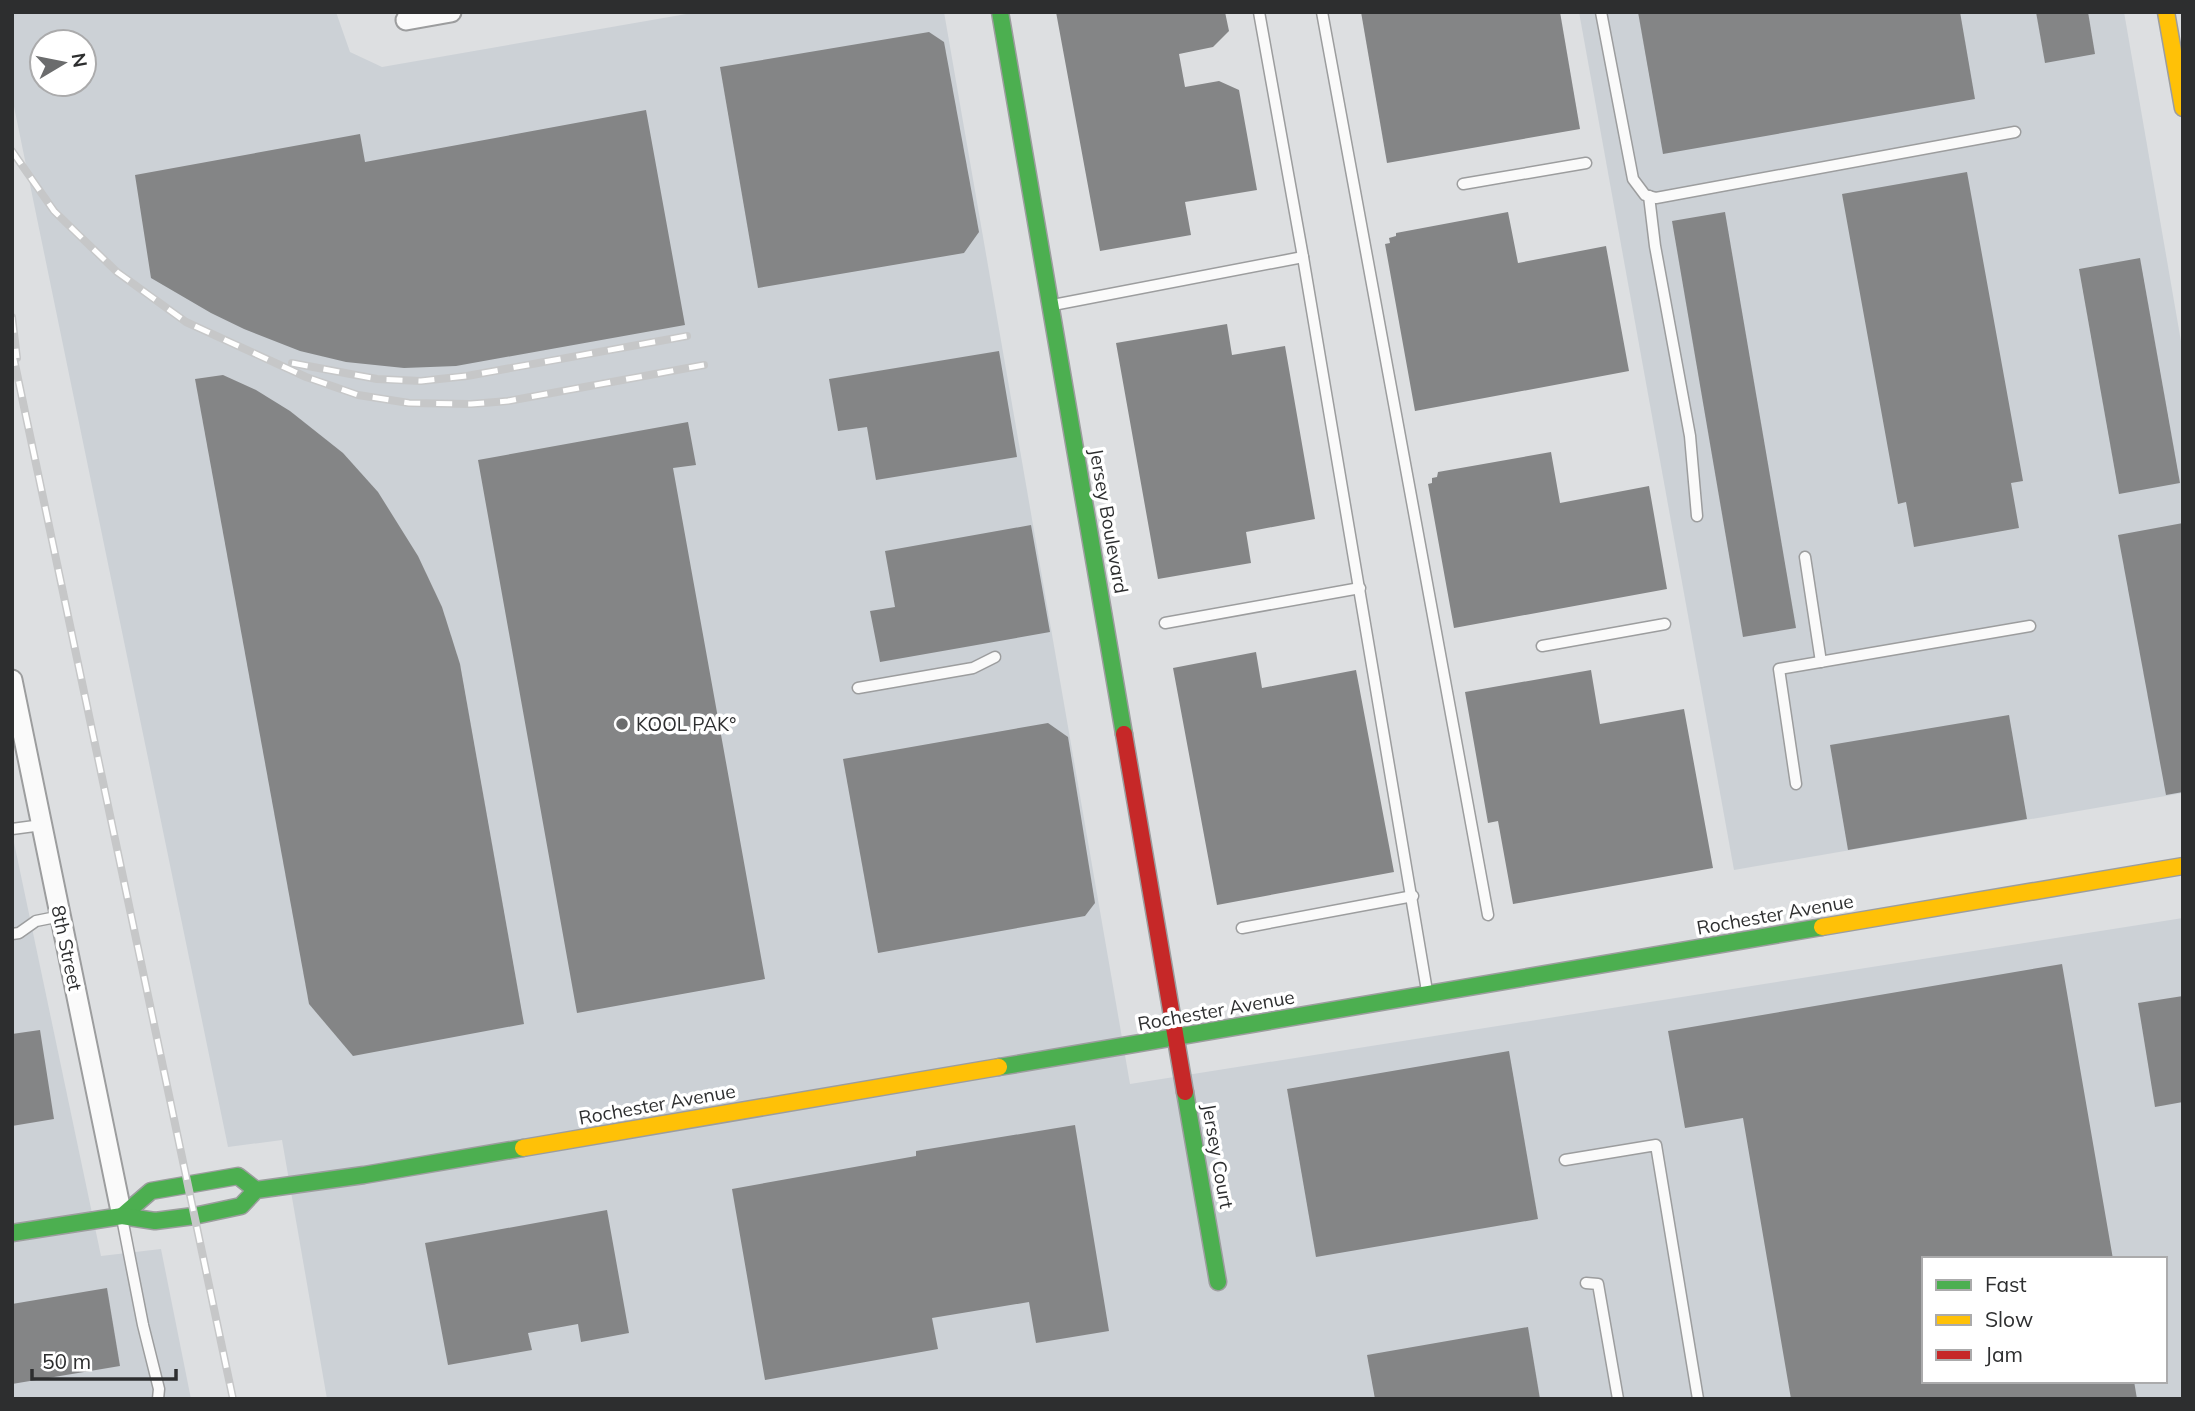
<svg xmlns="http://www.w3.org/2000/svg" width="2195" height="1411" font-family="Mulish,sans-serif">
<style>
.built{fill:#ccd1d6;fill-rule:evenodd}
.building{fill:#848586}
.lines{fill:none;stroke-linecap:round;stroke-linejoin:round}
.lane-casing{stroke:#9c9d9e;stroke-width:13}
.street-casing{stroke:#9c9d9e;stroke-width:23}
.fast-casing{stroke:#9c9d9e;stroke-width:19}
.slow-casing{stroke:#9c9d9e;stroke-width:19}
.jam-casing{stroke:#9c9d9e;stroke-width:19}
.lane{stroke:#fafafa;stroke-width:10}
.street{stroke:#fafafa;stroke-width:19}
.fast{stroke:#4caf50;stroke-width:16}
.slow{stroke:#ffc107;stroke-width:16}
.jam{stroke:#c62828;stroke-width:16}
.rail-casing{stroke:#c6c7c8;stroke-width:8}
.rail{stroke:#fff;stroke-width:5;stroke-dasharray:16;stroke-linecap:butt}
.poi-dot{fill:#6b6c6d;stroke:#fff;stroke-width:2.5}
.labels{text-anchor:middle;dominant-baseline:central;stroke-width:7;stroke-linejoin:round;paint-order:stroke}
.street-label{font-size:19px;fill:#2d2e2f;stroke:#fff}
.poi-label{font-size:19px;fill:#2d2e2f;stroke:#fff;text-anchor:start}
</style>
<rect width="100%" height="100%" fill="#dddfe1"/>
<g class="built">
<path d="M12 12H336L350 52 382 67 698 12H944L1130 1084 2183 918V1399H327L282 1140 228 1147 12 97ZM42 42H84V84H42ZM1924 1259H2165V1381H1924Z"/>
<path d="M1579 12H2124L2183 353V793L1734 870Z"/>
<path d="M12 833 101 1256 161 1249 191 1399H12Z"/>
</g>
<g class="building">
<path d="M1056 12H1225L1229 31 1213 47 1179 54 1185 87 1219 81 1239 90 1257 190 1185 202 1191 235 1100 251Z"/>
<path d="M1361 12H1560L1580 129 1387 163Z"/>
<path d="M1638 12H1960L1975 99 1663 154Z"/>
<path d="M2036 12H2088L2095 54 2045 63Z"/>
<path d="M929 32 944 42 979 232 964 253 758 288 720 67Z"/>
<path d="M646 110 685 325 456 366 404 368 346 362 300 351 244 329 211 313 151 278 135 175 360 134 365 162Z"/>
<path d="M1967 172 2023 481 2011 483 2019 528 1914 547 1906 502 1898 504 1842 194Z"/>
<path d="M1508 212 1518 263 1606 246 1629 371 1415 411 1385 244 1390 243 1389 238 1396 236V233Z"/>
<path d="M1725 212 1796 628 1743 637 1672 221Z"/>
<path d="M2140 258 2180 483 2119 494 2079 269Z"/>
<path d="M1227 324 1232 355 1285 346 1315 519 1246 532 1251 563 1158 579 1116 343Z"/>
<path d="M999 351 1017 457 876 480 867 427 838 431 829 379Z"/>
<path d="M223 375 256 390 290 411 343 453 378 492 418 556 442 607 460 664 524 1024 353 1056 309 1004 195 379Z"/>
<path d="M688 422 696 465 673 468 765 979 577 1013 478 460Z"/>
<path d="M1551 452 1560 503 1649 486 1667 589 1454 628 1428 484 1432 483V478L1437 477 1438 472Z"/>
<path d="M2183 523V792L2166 795 2118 535Z"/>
<path d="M1031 525 1050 632 880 662 870 611 895 607 885 551Z"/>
<path d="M1256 652 1262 688 1356 670 1394 872 1217 905 1173 668Z"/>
<path d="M1591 670 1600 724 1684 709 1713 868 1513 904 1498 821 1488 823 1465 692Z"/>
<path d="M2009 715 2027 819 1848 850 1830 745Z"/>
<path d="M1048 723 1068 737 1095 903 1085 916 878 953 843 759Z"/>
<path d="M2062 964 2113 1259H1924V1381H2134L2137 1399H1791L1743 1118 1685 1128 1668 1031Z"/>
<path d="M2183 996V1102L2155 1107 2138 1003Z"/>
<path d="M40 1030 54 1119 12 1126V1034Z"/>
<path d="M1509 1051 1538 1219 1316 1257 1287 1089Z"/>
<path d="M1075 1125 1109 1331 1036 1343 1029 1302 932 1318 938 1349 765 1380 732 1189 916 1156V1151Z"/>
<path d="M607 1210 629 1333 581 1342 578 1324 528 1333 532 1350 448 1365 425 1243Z"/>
<path d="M107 1288 120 1366 12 1384V1304Z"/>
<path d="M1528 1327 1540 1399H1375L1367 1355Z"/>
</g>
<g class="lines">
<g class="lane-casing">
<g id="lane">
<path d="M1259 12 1303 257 1427 991"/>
<path d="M1322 12 1488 915"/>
<path d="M1601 12 1633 179 1645 195 1656 198 2015 132"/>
<path d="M1463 184 1586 163"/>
<path d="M1649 196 1655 246 1690 436 1697 516"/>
<path d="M1053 305 1303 257"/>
<path d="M1805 557 1821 662"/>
<path d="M1165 623 1360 588"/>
<path d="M1542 646 1665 624"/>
<path d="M858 688 973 668 995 657"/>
<path d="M1796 784 1779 669 2030 626"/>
<path d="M12 829 42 825"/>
<path d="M1242 928 1413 896"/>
<path d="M12 934 19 933 36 921 61 916"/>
<path d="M1565 1160 1656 1145 1698 1399"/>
<path d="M122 1218 143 1325 159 1389 158 1399"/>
<path d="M1586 1283 1598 1284 1618 1399"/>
</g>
</g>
<g class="street-casing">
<g id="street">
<path d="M406 20 451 12"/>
<path d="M12 680 122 1216"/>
</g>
</g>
<g class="fast-casing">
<g id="fast">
<path d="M1000 12 1124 734"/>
<path d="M999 1067 1822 927"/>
<path d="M1185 1092 1218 1282"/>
<path d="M122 1216 151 1191 238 1176 256 1190"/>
<path d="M12 1233 122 1216 155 1221 194 1216 241 1206 256 1190 364 1175 523 1148"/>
</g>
</g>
<g class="slow-casing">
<g id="slow">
<path d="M2166 12 2183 108"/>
<path d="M1822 927 2183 866"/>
<path d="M523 1148 999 1067"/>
</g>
</g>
<g class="jam-casing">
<path id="jam" d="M1124 734 1185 1092"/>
</g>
<use href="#lane" class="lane"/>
<use href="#street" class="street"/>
<use href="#fast" class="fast"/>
<use href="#slow" class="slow"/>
<use href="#jam" class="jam"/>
<g class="rail-casing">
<g id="rail">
<path d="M12 151 54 211 117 272 186 322 306 377 358 395 409 403 471 404 508 401 704 365"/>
<path d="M12 317 17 358"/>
<path d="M12 350 233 1399"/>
<path d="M292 363 377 379 421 381 467 376 687 336"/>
</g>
</g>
<use href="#rail" class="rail"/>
</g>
<circle class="poi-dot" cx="622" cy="724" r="7"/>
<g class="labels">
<g class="street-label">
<text transform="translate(1109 521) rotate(80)">Jersey Boulevard</text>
<text transform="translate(1775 914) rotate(-10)">Rochester Avenue</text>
<text transform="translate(67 948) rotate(78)">8th Street</text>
<text transform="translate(1216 1010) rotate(-10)">Rochester Avenue</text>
<text transform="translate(657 1104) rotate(-10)">Rochester Avenue</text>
<text transform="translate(1218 1156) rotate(80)">Jersey Court</text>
</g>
<g class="poi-label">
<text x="636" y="724">KOOL PAK°</text>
</g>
</g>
<rect width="2195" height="1411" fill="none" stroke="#2d2e2f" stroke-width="28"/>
<rect x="1922" y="1257" width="245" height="126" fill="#ffffff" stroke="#ababac" stroke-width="2"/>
<rect x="1936" y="1280" width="35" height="10" fill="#4caf50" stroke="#ababac" stroke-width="2"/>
<text x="1985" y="1292" font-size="21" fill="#2d2e2f">Fast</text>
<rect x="1936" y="1315" width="35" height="10" fill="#ffc107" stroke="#ababac" stroke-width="2"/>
<text x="1985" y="1327" font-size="21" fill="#2d2e2f">Slow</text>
<rect x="1936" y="1350" width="35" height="10" fill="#c62828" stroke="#ababac" stroke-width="2"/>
<text x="1985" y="1362" font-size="21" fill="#2d2e2f">Jam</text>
<g transform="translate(63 63) rotate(80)"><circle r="33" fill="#ffffff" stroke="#ababac" stroke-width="2"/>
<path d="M0-5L12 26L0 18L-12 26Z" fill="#6b6c6d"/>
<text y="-10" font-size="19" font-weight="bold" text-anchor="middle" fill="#2d2e2f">N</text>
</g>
<path d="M32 1369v10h144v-10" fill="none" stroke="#2d2e2f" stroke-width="3.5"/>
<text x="42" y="1369" font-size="21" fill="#2d2e2f" stroke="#ffffff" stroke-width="5" paint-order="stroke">50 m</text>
</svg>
